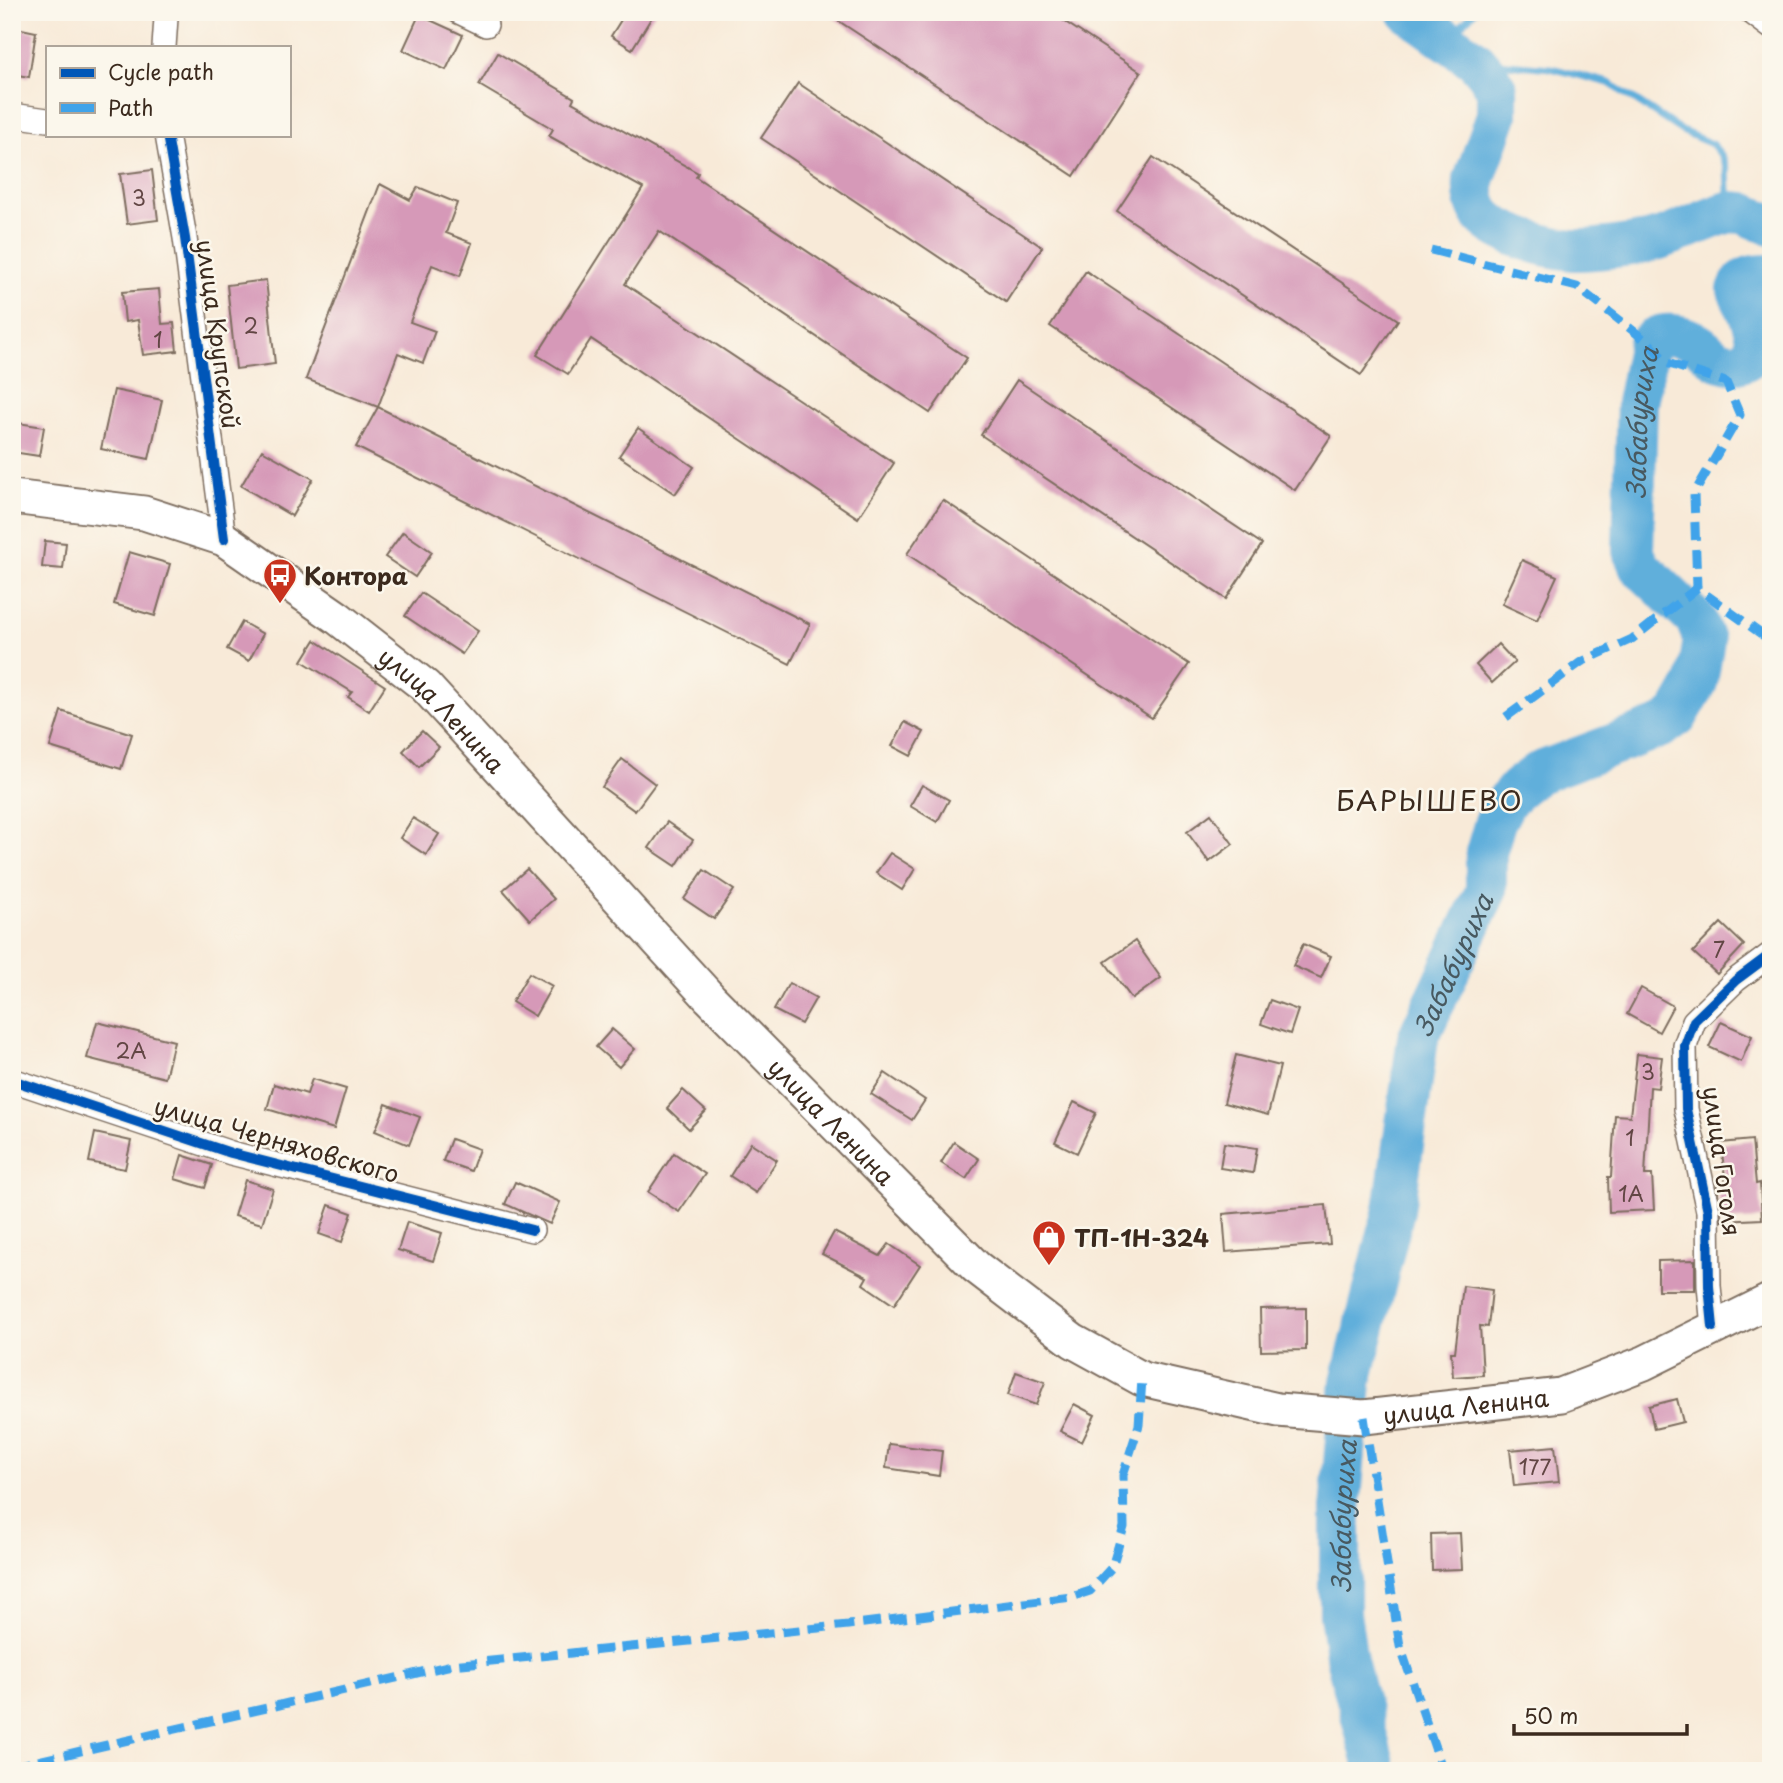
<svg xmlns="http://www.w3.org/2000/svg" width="1783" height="1783" font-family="'Playpen Sans',sans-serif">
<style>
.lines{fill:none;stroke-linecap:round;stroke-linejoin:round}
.stream{stroke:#61afdb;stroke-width:7}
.river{stroke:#61afdb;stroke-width:42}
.building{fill:#d699b8}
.street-casing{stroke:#7d6d5f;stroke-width:26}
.secondary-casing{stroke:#7d6d5f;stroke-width:37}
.street{stroke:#fff;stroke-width:23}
.secondary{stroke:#fff;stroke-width:33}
.quiet{stroke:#3fa3ea;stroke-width:9;stroke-dasharray:18 9;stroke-linecap:butt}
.cycleway-casing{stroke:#fbf7ec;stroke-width:15}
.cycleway{stroke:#0057b8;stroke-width:10}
.labels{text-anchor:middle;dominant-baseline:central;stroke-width:5;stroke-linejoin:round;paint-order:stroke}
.number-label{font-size:21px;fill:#624644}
.street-label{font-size:24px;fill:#3b2a1e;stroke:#fbf7ec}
.poi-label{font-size:24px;font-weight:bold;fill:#3b2a1e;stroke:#fbf7ec;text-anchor:start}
.water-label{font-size:26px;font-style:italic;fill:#485960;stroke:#fbf7ec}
.quarter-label{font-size:28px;letter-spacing:2px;fill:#3b2a1e;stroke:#fbf7ec}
</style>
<rect width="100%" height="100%" fill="#fbf7ec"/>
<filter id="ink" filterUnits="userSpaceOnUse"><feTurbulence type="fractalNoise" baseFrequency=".0143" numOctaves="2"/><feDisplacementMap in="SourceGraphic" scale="14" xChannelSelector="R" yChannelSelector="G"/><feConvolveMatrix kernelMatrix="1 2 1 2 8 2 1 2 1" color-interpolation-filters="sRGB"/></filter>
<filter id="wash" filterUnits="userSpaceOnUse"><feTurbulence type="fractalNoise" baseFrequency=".00686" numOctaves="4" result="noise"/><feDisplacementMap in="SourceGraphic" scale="28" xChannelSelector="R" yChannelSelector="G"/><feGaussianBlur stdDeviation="1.57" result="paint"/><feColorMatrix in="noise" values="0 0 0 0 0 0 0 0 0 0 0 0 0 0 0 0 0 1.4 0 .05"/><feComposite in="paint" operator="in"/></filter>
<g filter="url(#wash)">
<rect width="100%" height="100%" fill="#f8ead8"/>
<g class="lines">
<g class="stream">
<path d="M1447 40 1474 12"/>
<path d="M1476 61 1551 68 1609 83 1682 131 1712 144 1722 156 1727 169 1729 212"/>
<path d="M1754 348 1771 357"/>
</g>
<g class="river">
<path d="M1408 12 1476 61 1488 75 1497 90V115L1474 180C1473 193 1475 206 1483 216 1500 235 1548 248 1573 250 1589 251 1632 245 1648 242 1676 236 1702 220 1729 212L1743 213 1771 225"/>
<path id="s1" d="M1376 1771 1347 1661 1340 1614V1510L1351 1382 1394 1210 1418 1038 1486 891V853L1495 822 1505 803 1518 788 1538 773 1663 726 1678 715 1697 682 1704 640 1696 620 1640 567 1633 551 1637 403 1649 343C1661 329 1685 335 1698 344 1705 348 1709 354 1715 358 1722 362 1733 365 1741 362 1772 350 1746 309 1738 290 1743 275 1757 275 1771 275"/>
</g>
</g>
<g id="blocks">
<g class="building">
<path d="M626 12H655L632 49 611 36Z"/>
<path d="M825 12H1050L1141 72 1074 176Z"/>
<path d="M419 15 463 35 446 70 403 50Z"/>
<path d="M12 27 36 32 29 77 12 74Z"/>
<path d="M498 53 574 98 572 102 698 173 696 177 967 358 930 413 659 231 625 284 894 463 858 518 591 339 568 374 537 355 643 188 549 136 553 129 479 85Z"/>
<path d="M798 83 1042 247 1006 302 761 138Z"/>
<path d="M1153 157 1398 320 1361 375 1117 211Z"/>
<path d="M152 170 158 220 127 224 120 174Z"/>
<path d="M380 184 410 200 418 187 457 203 446 233 472 243 460 276 432 265 410 322 435 331 423 363 398 353 378 407 306 379Z"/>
<path d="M1086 271 1331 436 1295 490 1050 326Z"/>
<path d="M266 280 275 364 236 369 227 285Z"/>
<path d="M159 289 162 324 174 323 177 351 143 355 138 320 125 322 122 292Z"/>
<path d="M1017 380 1262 544 1226 599 981 435Z"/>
<path d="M114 390 162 400 149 459 101 449Z"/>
<path d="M378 407 810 624 790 664 356 447Z"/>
<path d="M12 422 44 427 39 456 12 452Z"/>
<path d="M638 428 694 467 675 494 619 456Z"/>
<path d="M262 450 313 479 292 516 241 486Z"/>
<path d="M943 500 1189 664 1152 718 907 554Z"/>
<path d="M403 532 432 552 415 577 385 557Z"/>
<path d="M45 541 66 543 63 569 42 567Z"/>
<path d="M129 552 170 564 155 616 114 604Z"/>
<path d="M1522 560 1557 576 1537 620 1502 604Z"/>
<path d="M421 593 478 631 462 654 405 616Z"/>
<path d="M242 622 263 634 249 661 227 649Z"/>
<path d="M315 640 385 686 369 711 348 697 352 692 302 661Z"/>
<path d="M1498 644 1515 662 1492 683 1476 665Z"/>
<path d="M61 711 132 734 121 769 50 747Z"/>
<path d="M905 722 924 732 911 756 892 746Z"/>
<path d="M422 731 439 747 419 767 403 751Z"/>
<path d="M622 759 655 784 635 811 602 787Z"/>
<path d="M922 785 949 800 937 822 910 806Z"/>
<path d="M1211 814 1233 844 1209 862 1187 832Z"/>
<path d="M413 818 439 834 426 855 400 838Z"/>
<path d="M667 822 693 840 676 866 649 848Z"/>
<path d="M890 853 915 869 902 890 876 873Z"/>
<path d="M527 869 554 899 530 920 503 890Z"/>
<path d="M704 870 734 890 714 919 684 899Z"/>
<path d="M1721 923 1744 945 1717 974 1693 952Z"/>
<path d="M1135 941 1161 978 1132 999 1105 962Z"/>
<path d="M1303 944 1331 956 1321 978 1293 966Z"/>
<path d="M529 973 552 986 535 1016 512 1002Z"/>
<path d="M789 983 816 998 801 1024 774 1010Z"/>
<path d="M1641 988 1673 1006 1659 1032 1627 1014Z"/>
<path d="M1270 1000 1298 1010 1290 1034 1261 1024Z"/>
<path d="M97 1022 174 1041 165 1078 87 1058Z"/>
<path d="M1721 1022 1752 1036 1741 1062 1709 1047Z"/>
<path d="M612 1029 635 1049 619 1067 596 1047Z"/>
<path d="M1637 1054 1662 1057 1658 1088 1650 1087 1645 1175H1652L1654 1210 1609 1212 1608 1177H1611L1615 1115 1630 1116Z"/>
<path d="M1236 1055 1280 1066 1268 1115 1224 1103Z"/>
<path d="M885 1073 925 1100 912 1120 871 1094Z"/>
<path d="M312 1079 346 1089 334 1129 267 1109 274 1084 307 1094Z"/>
<path d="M683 1090 706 1111 689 1129 667 1108Z"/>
<path d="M1074 1102 1096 1113 1077 1153 1055 1142Z"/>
<path d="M386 1104 420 1117 409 1145 375 1131Z"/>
<path d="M95 1133 131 1141 125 1169 89 1162Z"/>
<path d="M451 1139 479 1149 471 1171 443 1161Z"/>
<path d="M1752 1140 1756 1184 1760 1183 1762 1219 1722 1221 1717 1186H1726L1721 1143Z"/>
<path d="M954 1142 979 1159 966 1179 941 1163Z"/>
<path d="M751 1143 777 1160 756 1193 730 1176Z"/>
<path d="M1224 1143 1257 1148 1253 1173 1220 1168Z"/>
<path d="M674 1153 705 1174 679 1212 648 1192Z"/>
<path d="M182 1155 212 1165 205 1188 175 1179Z"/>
<path d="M245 1180 273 1189 262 1224 234 1216Z"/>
<path d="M515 1182 560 1202 550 1224 505 1204Z"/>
<path d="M329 1205 352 1213 342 1242 319 1234Z"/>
<path d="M1326 1205 1330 1244 1226 1252 1223 1214Z"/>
<path d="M407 1222 442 1233 433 1261 398 1250Z"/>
<path d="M834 1232 880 1256 889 1244 920 1265 894 1305 863 1284 867 1277 822 1254Z"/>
<path d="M1695 1260V1290H1658V1261Z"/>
<path d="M1463 1286 1492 1290 1488 1327 1480 1326 1483 1375 1453 1377 1451 1352H1455Z"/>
<path d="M1306 1308V1350L1261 1351 1260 1309Z"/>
<path d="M1016 1372 1045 1382 1036 1405 1008 1395Z"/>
<path d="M1677 1399 1683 1422 1654 1429 1649 1406Z"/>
<path d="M1074 1404 1095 1415 1082 1442 1060 1431Z"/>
<path d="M889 1444 942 1451 939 1476 886 1468Z"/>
<path d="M1555 1446 1559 1482 1514 1486 1510 1450Z"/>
<path d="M1460 1533 1462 1569 1432 1570 1431 1534Z"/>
</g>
</g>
</g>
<g filter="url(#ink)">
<use href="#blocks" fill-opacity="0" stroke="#7d6d5f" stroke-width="2"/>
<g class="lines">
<g class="street-casing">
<g id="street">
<path d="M162 12 166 18 164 47"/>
<path d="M459 12 486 25"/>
<path d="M1751 12 1771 27"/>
<path d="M12 115 47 120"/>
<path d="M167 135 185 238 224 539"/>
<path d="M12 1080 231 1153 532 1230"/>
<path d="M1713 1327 1709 1286 1708 1211 1686 1109 1685 1046 1694 1021 1736 980 1771 954"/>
</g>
</g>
<g class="secondary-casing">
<g id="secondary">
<path id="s2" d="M12 497 144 513 224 539 338 618 425 686 710 998 976 1267 1073 1341 1142 1379 1278 1410 1364 1417 1561 1395 1644 1363 1771 1300"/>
</g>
</g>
<use href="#street" class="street"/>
<use href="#secondary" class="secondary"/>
<g class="quiet">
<path d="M1431 250 1577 287 1649 343 1667 363 1726 382 1740 415 1694 494 1697 588"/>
<path d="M1506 717 1581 662 1632 639 1697 588 1771 641"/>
<path d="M1364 1417 1400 1646 1443 1771"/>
<path d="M12 1767 452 1665 848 1625 1072 1597 1090 1591 1112 1567 1124 1527 1123 1475 1139 1425 1142 1379"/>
</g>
<g class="cycleway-casing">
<g id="cycleway">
<path d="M167 135 185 238 224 539"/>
<path d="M12 1080 231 1153 532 1230"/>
<path d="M1713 1327 1709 1286 1708 1211 1686 1109 1685 1046 1694 1021 1736 980 1771 954"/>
</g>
</g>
<use href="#cycleway" class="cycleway"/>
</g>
</g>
<defs>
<g id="bus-pin" transform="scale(1.75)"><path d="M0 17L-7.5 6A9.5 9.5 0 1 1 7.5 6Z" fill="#c8321e" stroke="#fbf7ec"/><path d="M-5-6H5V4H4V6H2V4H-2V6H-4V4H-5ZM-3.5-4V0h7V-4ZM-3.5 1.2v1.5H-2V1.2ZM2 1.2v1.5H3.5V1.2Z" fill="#fff"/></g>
<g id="shop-pin" transform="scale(1.75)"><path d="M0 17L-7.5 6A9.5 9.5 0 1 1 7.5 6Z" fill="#c8321e" stroke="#fbf7ec"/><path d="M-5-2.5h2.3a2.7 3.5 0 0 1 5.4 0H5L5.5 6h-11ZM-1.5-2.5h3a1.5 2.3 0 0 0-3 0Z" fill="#fff"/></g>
</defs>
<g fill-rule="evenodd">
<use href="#bus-pin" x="280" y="575"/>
<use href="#shop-pin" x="1049" y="1237"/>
</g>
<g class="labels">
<g class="number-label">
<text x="139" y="197">3</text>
<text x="251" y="325">2</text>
<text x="158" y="339">1</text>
<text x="1719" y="949">7</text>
<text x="131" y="1050">2А</text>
<text x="1648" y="1071">3</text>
<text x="1630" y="1137">1</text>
<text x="1631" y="1193">1А</text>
<text x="1535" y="1466">177</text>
</g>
<g class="street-label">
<text transform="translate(219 334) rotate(82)">улица Крупской</text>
<text stroke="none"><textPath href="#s2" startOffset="495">улица Ленина</textPath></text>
<text stroke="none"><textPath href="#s2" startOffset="1062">улица Ленина</textPath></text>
<text transform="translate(277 1139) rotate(16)">улица Черняховского</text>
<text transform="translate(1723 1161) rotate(82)">улица Гоголя</text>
<text stroke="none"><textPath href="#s2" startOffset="1796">улица Ленина</textPath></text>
</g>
<g class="poi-label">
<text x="304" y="575">Контора</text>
<text x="1074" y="1237">ТП-1Н-324</text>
</g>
<g class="water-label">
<text stroke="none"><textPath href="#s1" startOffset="1521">Забабуриха</textPath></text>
<text stroke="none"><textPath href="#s1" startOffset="826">Забабуриха</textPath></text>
<text stroke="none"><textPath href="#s1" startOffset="259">Забабуриха</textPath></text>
</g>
<g class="quarter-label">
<text x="1430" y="799">БАРЫШЕВО</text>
</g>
</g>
<rect width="1783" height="1783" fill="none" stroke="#fbf7ec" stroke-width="42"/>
<rect x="46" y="46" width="245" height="91" fill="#fbf7ec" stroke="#aea59a" stroke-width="2"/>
<rect x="60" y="68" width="35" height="10" fill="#0057b8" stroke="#aea59a" stroke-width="2"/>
<text x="108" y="80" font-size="21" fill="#3b2a1e">Cycle path</text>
<rect x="60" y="103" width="35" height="10" fill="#3fa3ea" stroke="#aea59a" stroke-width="2"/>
<text x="108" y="116" font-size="21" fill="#3b2a1e">Path</text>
<path d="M1514 1724v10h173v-10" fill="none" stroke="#3b2a1e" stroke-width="3.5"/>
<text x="1524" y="1724" font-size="21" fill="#3b2a1e" stroke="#fbf7ec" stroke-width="5" paint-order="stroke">50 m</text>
</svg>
